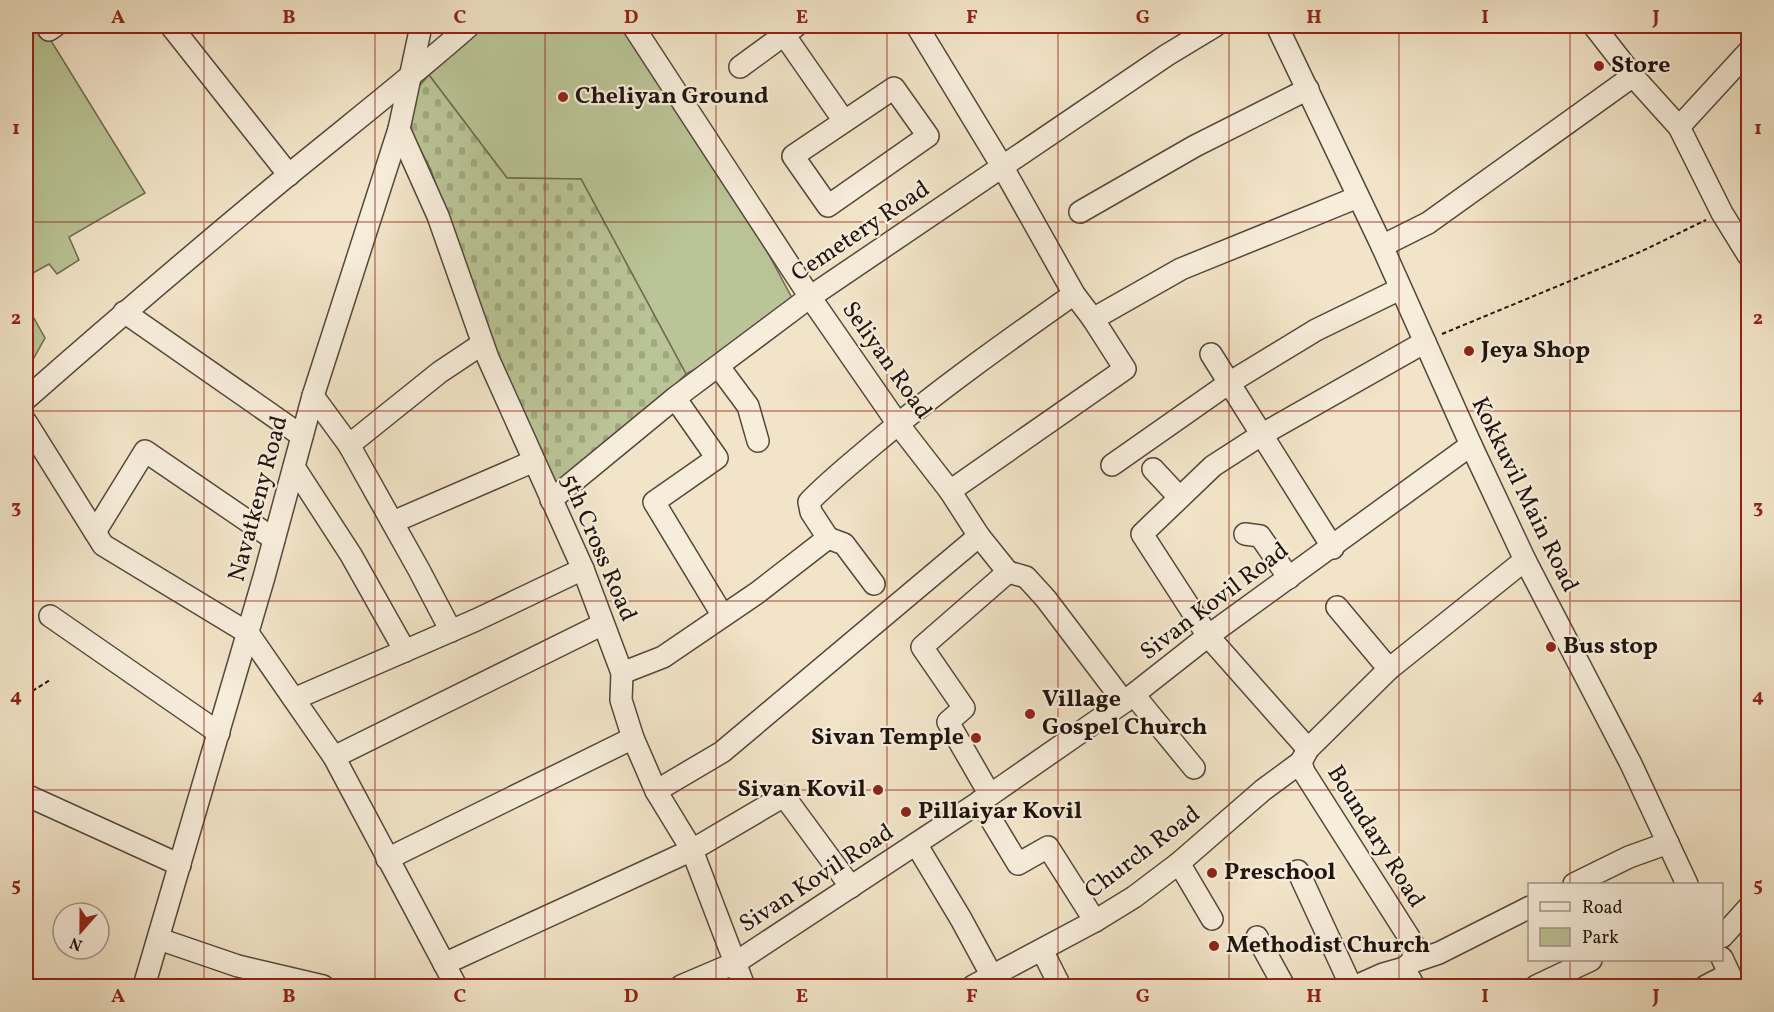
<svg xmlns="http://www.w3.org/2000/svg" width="1774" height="1012" font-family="Vollkorn,serif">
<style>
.green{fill:#bac496;stroke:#6c6c52;stroke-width:1.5}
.cemetery{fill:url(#cemetery-stones);stroke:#6c6c52;stroke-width:1.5}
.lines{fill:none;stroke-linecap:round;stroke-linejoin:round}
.minor-casing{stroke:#54483c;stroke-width:24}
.path{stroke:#1f140e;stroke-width:2;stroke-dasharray:4.5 3;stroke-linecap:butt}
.minor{stroke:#f7eddb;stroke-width:21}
.grid{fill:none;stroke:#8f2418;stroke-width:1.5;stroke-opacity:0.55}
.poi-dot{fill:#8f2418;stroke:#f7eddb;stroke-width:2}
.labels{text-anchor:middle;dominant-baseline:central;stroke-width:4.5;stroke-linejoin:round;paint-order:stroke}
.poi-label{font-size:24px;font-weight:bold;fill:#1f140e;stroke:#f7eddb;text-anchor:start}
.street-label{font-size:24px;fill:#1f140e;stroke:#f7eddb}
.neatline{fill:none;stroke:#8f2418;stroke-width:2}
.grid-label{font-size:20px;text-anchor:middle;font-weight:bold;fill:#8f2418}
</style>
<defs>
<pattern id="cemetery-stones" width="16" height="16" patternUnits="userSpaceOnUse" patternTransform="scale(1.5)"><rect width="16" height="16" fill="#bac496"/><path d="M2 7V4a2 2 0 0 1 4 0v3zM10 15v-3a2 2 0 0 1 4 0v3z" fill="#9fa880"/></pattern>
</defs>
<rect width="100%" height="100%" fill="#f2e4c8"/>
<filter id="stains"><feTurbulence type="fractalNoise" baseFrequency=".00333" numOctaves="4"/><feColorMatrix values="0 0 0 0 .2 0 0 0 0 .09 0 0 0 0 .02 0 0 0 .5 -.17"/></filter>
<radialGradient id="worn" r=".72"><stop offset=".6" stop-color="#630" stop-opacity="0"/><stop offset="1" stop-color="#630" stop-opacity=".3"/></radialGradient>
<g class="green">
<path d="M26 26H42L145 193 69 237 79 260 57 274 49 264 26 277Z"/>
<path d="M484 26H628L696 118 800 313 686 374 581 179 507 178 429 75Z"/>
<path d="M26 304 45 338 26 372Z"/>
</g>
<path class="cemetery" d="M429 75 507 178 581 179 686 374 622 438 559 487 531 434 491 339 431 170 405 120 413 93Z"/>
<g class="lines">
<g class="minor-casing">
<g id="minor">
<path d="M171 26 289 175"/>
<path d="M633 26 810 297 898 424 950 491 979 536 1008 572 1026 577 1046 599 1124 702"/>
<path d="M778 26 844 121"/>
<path d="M917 26 1002 166 1074 294 1093 319 1125 369 950 491"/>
<path d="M1277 26 1382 246 1471 445 1525 560 1631 764 1687 884"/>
<path d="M1594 26 1633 76 1679 127 1722 213 1748 255"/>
<path d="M49 30 55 26"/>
<path d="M740 67 796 26"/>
<path d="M894 88 928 136 828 206 793 156Z"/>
<path d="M1679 127 1748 52"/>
<path d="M399 129 438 216 488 358 583 569 622 673 621 700 633 738 656 791 692 850 744 986"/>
<path d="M1080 212 1195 146 1308 89"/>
<path d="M1382 246 1428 223 1633 76"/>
<path d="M124 312 302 436"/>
<path d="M1093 319 1181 269 1358 197"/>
<path d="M1211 354 1333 548"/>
<path d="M719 367 748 406 758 441"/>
<path d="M313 396 349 445 419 570 451 631"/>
<path d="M675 398 717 458 654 502 723 616"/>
<path d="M26 399C111 324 198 250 286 177 347 127 410 78 469 26"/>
<path d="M26 422 103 545 248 633 334 757 456 986"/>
<path d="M349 445 440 372 482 344"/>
<path d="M1112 465 1229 383 1316 330 1400 289"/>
<path d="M294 467 351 555 405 651"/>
<path d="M1153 469 1179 497"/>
<path d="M551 500 675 398 810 297 1167 55 1215 26"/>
<path d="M393 522 534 461"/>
<path d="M95 532 145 451 274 539"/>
<path d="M1245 534 1260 536 1289 578"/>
<path d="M828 538 844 544 874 584"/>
<path d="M1337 607 1389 669"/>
<path d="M50 616 219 733"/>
<path d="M622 673 663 657 757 593 828 538 811 512 809 502C829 481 852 463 874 444 938 390 1006 342 1074 294"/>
<path d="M1134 695 1194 768"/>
<path d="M294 699 476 620 583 569"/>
<path d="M1308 749 1208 636 1142 534 1213 466 1261 435 1425 342"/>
<path d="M334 757 603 624"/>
<path d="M656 791 722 752 979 536"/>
<path d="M26 795 180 865"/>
<path d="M990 795 948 722 964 708 922 647 1008 572"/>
<path d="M980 801 1018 864 1048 847 1095 921"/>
<path d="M916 844 961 919 993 978"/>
<path d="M387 859 633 738"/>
<path d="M1179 863 1212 919"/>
<path d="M1298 871 1351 986"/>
<path d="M1574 884 1629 857 1668 843"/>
<path d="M1257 937 1284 986"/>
<path d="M1722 937 1748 908"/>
<path d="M159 939 238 966 323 986"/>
<path d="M1042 950 1060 986"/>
<path d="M1722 958 1735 986"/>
<path d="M1412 962 1439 953 1530 907"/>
<path d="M444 964 692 850 784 796 851 887"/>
<path d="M1404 968 1414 986"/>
<path d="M144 986 264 577 313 396 399 129 421 26"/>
<path d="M681 986 735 963 990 795 1124 702 1208 636 1471 445"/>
<path d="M973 986 1095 921 1134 897 1179 863 1263 790 1301 762"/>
<path d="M1356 986 1383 974 1404 968 1412 962 1414 952 1412 942 1304 772 1301 762 1308 749 1389 669 1525 560"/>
<path d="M1536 986 1591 960"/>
<path d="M1706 986 1729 974"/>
</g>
</g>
<g class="path">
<path d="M1442 334 1640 252 1706 220"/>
<path d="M26 695 50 680"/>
</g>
<use href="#minor" class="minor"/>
</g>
<path class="grid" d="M204 26V986M375 26V986M545 26V986M716 26V986M887 26V986M1058 26V986M1229 26V986M1399 26V986M1570 26V884M26 222H1748M26 411H1748M26 601H1748M26 790H1748M1570 960V986"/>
<g class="poi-dot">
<circle cx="1599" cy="66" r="6"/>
<circle cx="563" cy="97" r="6"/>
<circle cx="1469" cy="351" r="6"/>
<circle cx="1551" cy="647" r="6"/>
<circle cx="1030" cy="714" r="6"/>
<circle cx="976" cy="738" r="6"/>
<circle cx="878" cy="790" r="6"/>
<circle cx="906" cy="812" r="6"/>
<circle cx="1212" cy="873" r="6"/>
<circle cx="1214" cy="946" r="6"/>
</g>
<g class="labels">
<g class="poi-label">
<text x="1611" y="66">Store</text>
<text x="575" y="97">Cheliyan Ground</text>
<text x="1481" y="351">Jeya Shop</text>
<text x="1563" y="647">Bus stop</text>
<text x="1042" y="700">Village<tspan x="1042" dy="28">Gospel Church</tspan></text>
<text x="964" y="738" text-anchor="end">Sivan Temple</text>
<text x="866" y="790" text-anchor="end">Sivan Kovil</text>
<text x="918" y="812">Pillaiyar Kovil</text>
<text x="1224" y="873">Preschool</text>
<text x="1226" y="946">Methodist Church</text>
</g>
<g class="street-label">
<text transform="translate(861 232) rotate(-34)">Cemetery Road</text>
<text transform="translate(886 361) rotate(55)">Seliyan Road</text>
<text transform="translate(1524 495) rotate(64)">Kokkuvil Main Road</text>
<text transform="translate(259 499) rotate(-75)">Navatkeny Road</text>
<text transform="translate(598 548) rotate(67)">5th Cross Road</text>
<text transform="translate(1215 602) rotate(-37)">Sivan Kovil Road</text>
<text transform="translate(1375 837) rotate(58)">Boundary Road</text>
<text transform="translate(1143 853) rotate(-37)">Church Road</text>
<text transform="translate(817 879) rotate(-33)">Sivan Kovil Road</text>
</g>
</g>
<rect width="1774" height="1012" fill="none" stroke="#f2e4c8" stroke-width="66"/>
<rect x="1528" y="883" width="195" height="78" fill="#f7eddb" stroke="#a19689" stroke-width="1.5"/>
<rect x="1540" y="902" width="30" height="9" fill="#f7eddb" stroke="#a19689" stroke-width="1.5"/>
<text x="1582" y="913" font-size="18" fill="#1f140e">Road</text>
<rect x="1540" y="928" width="30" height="18" fill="#bac496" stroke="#a19689" stroke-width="1.5"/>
<text x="1582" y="943" font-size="18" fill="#1f140e">Park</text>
<g transform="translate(81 931) rotate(201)"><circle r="28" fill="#f7eddb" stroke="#a19689" stroke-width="1.5"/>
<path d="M0-4.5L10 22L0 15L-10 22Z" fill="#8f2418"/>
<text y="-9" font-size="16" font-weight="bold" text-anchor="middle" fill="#1f140e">N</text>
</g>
<rect x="33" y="33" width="1708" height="946" class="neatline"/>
<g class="grid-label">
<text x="118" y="23">A</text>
<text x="289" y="23">B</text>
<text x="460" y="23">C</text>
<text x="631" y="23">D</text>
<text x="802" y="23">E</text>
<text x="972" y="23">F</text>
<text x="1143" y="23">G</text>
<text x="1314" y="23">H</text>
<text x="1485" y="23">I</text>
<text x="1656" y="23">J</text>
<text x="16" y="134">1</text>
<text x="1758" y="134">1</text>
<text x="16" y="324">2</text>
<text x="1758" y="324">2</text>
<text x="16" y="513">3</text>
<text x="1758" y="513">3</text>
<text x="16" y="702">4</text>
<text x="1758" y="702">4</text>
<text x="16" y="891">5</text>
<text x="1758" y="891">5</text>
<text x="118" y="1002">A</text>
<text x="289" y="1002">B</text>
<text x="460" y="1002">C</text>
<text x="631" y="1002">D</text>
<text x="802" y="1002">E</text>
<text x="972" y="1002">F</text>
<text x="1143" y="1002">G</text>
<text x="1314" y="1002">H</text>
<text x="1485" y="1002">I</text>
<text x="1656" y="1002">J</text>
</g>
<rect width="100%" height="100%" filter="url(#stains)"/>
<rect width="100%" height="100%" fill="url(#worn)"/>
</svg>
